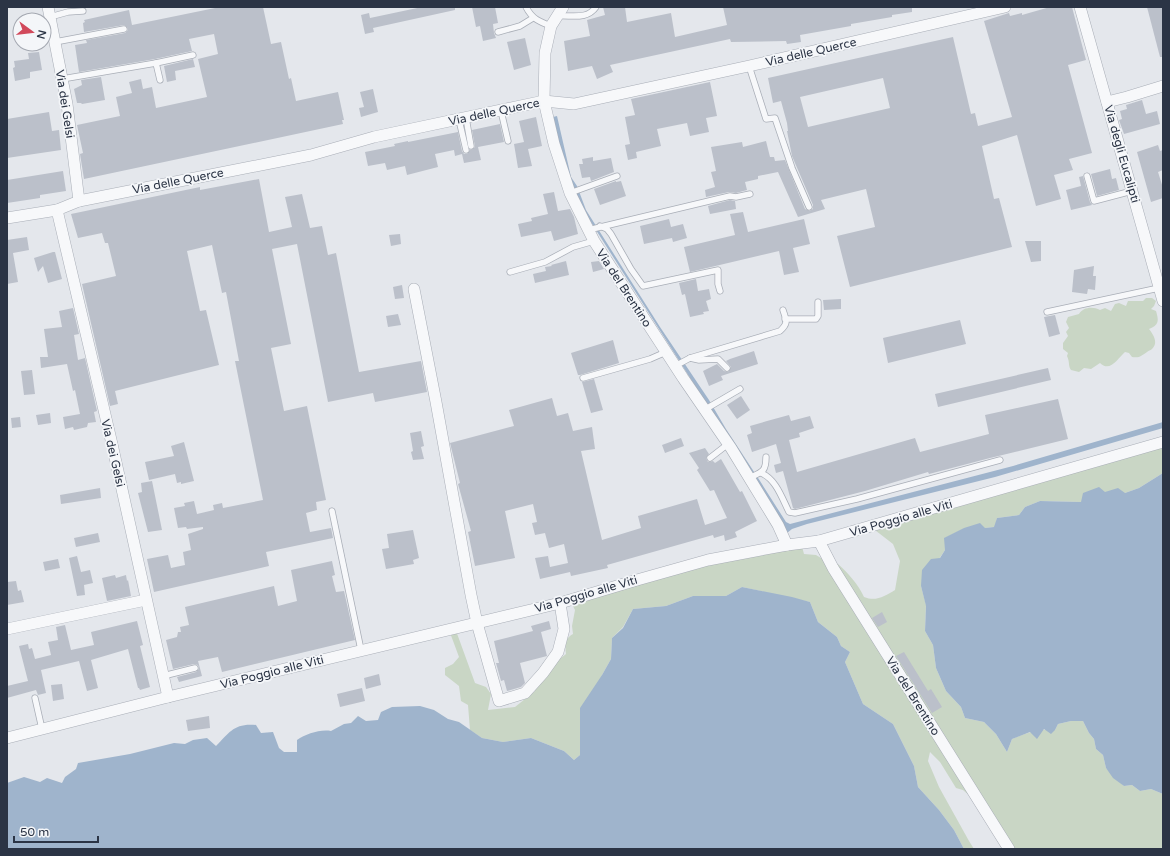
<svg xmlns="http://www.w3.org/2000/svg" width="1170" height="856" font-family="'Varela Round',sans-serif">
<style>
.green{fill:#c9d6c5}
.water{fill:#9fb4cc}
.building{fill:#bbc0ca;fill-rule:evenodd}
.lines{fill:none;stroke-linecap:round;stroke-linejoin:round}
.lane-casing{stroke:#a9aeb7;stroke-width:7}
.street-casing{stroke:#a9aeb7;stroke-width:12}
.lane{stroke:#f7f8fa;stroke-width:5.5}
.street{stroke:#f7f8fa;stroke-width:11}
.labels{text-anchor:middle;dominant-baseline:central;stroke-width:3.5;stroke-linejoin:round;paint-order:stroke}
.street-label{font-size:12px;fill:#2b3445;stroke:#f4f6f9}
</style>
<rect width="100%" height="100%" fill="#e4e7ec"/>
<g class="green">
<path d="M1146 298H1152L1156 301 1154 306 1151 309 1156 311C1159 321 1159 325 1149 329 1153 334 1159 343 1152 349 1150 351 1149 350 1147 352 1141 356 1140 358 1132 357L1129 353 1125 352C1118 358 1110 373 1100 363L1091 369 1084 368 1079 372 1071 370C1068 366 1070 362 1067 356L1068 353 1063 349V343L1068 336 1066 332 1069 328 1066 322 1068 317 1079 314C1083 307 1093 306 1100 310L1105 308 1111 311 1115 304 1119 303 1126 306 1128 301H1143Z"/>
<path d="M1163 442V473L1139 488 1125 493 1081 502 1040 501 1025 507 1019 515 997 518 995 527 985 528 945 550 921 586 926 605 925 631 933 645 936 668 946 691 961 707 965 718 984 722 996 734 1007 752 1012 739C1027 733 1039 728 1055 730L1058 724 1071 721H1083L1089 733 1094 739 1096 749 1103 755 1106 768 1124 786 1132 785 1140 791 1151 789 1163 794V849H1002L994 834 971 797 963 790 956 788 940 762 930 752 928 761 939 787 969 841 974 849H964L954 830 939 810 918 787 914 766 893 724 863 704 845 662 850 652 841 646 837 637 818 622 810 602 742 587 726 596H693L666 606 633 609 623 627 612 638 611 659 602 675 580 755 574 760 564 751 531 738 503 742 482 738 470 730 468 705 461 701 459 686 445 675V668L453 664 459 657 449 630 455 628 475 683 486 687 491 694 488 710 515 707 535 691V687L547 674 551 671 556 662 566 654C565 645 564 639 573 634L572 626 575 610 570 600 708 560 801 543 804 554 816 555 831 564H838C849 574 858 584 864 597 876 602 885 596 895 590L900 561 893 544 871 527Z"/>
</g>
<g class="water">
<path d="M557 116 571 177 577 186 586 210 660 327 709 400 726 429 760 481 786 522 790 524 1013 466 1163 422V428L995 477 807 524 792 529 787 533 713 414 582 208 568 178 553 117Z"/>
<path d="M1163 473V794L1151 789 1140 791 1132 785 1124 786 1113 778 1106 768 1103 755 1096 749 1094 739 1089 733 1083 721H1071L1058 724 1055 730 1051 734 1044 729 1037 739 1030 732 1012 739 1007 752 996 734 984 722 965 718 961 707 946 691 936 668 933 645 925 631 926 606 921 586 922 570 931 559 940 558 945 550 944 538 964 528 980 523 985 528 994 527 997 518 1019 515 1025 507 1040 501 1081 502 1083 493 1099 487 1105 492 1118 488 1125 493 1139 488Z"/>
<path d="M742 587 792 597 810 602 818 622 837 637 841 646 850 652 845 662 863 704 893 724 914 766 918 787 939 810 954 830 964 849H7V783L24 777 40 782 47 778 62 783 65 777 76 769 78 763 130 754 174 743 185 744 193 740 207 738 216 746C230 732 234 723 256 725L261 733 273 732 279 748 284 752H297V740C306 734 320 729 331 731L344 724 351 723 358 716 366 721 378 720 381 712 392 707 420 706 434 710 448 719 459 722 482 738 503 742 531 738 564 751 574 760 580 755V708L602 675 611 659 612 638 623 628 633 609 666 606 693 596H726Z"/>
</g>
<g class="building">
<path d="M220 7H263L271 44 281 42 289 79 291 78 296 101 338 92 344 120H342L343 124 84 179 80 154 83 153 77 125 120 116 116 97 132 93 129 82 141 79 143 89 152 87 156 108 207 97 198 59 218 54 214 34 189 39 192 51 155 59 79 72 75 45 87 43 86 40 125 33 128 30 127 27 124 25 84 32 83 23 85 22 84 20 129 10 132 25Z"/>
<path d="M422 7H455V10L373 28 374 32 365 34 361 15 369 13 370 18Z"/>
<path d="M472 7H495L498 23 493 24 494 33 496 38 483 41 480 26 476 27Z"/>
<path d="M603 7H625L627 22 671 13 675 37 727 25 723 7H912V12L892 15V17L851 24V26L800 35 801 42 787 44 786 41 731 42 730 39 610 65 613 72 597 79 592 66 568 71 564 41 590 36 587 20 605 15Z"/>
<path d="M1050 7H1072L1086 60 1068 65 1092 153 1069 159 1073 170 1054 175 1061 199 1036 206 1017 135 982 146 994 199 999 198 1012 247 850 287 837 236 875 227 866 189 821 200 825 209 798 217 778 172 758 176V179L745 182 747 190 736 193 729 192 706 197 705 190 715 187 711 172 716 171 711 147 742 142 743 147 766 141 770 157H774L775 161 785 160 805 209 809 211 813 209V205L792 156 787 131H788L787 123 781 101 773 103 768 78 953 37 971 114 975 113 978 126 1012 117 984 21 1009 13 1010 16 1022 13V15ZM883 78 890 108 808 127 800 97Z"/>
<path d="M1147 7H1163V57H1160Z"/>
<path d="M525 38 531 65 514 70 507 42Z"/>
<path d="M39 52 42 70 30 72V78L15 81 13 68 15 67 14 61 29 59 28 53Z"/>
<path d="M193 59 195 67 175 71 176 80 167 82 164 66Z"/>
<path d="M101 77 105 100 82 104 81 103H77L74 89 82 85 81 80Z"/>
<path d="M710 82 717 116 706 118 709 132 690 136 687 123 657 129 661 146 636 152 637 158 628 160 625 145 630 144 625 117 635 115 631 99Z"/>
<path d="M373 89 378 112 361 117 359 108 364 107 360 92Z"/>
<path d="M1142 100 1146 114 1157 111 1160 124 1124 134 1119 120 1122 119 1120 111 1127 109 1126 105Z"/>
<path d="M49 112 52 131 59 130 61 150 7 158V119Z"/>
<path d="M536 117 542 146 528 149 532 166 518 168 514 144 524 142 519 121Z"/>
<path d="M500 124 504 142 478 147 481 160 464 163 462 154 455 156 454 150 435 154 438 167 407 175 405 166 387 170 385 163 368 166 365 152 395 146 394 144 408 141V142L458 132 462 151 464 154H467L470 150 473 149 475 147 472 130Z"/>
<path d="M1158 145 1160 151 1163 150V170L1158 172 1163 188V198L1151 202 1137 152Z"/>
<path d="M593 157V161L611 158 614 172 591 181 590 177 582 178 579 164H583L582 159Z"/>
<path d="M1110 169 1112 179 1116 178 1119 190 1097 196 1091 174Z"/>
<path d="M63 171 66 191 40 195V198L7 203V180Z"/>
<path d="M1083 176 1090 202 1092 205 1071 210 1066 190 1081 186 1079 177Z"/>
<path d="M259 179 269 232 292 227 285 197 302 194 310 228 322 226 328 255 336 253 359 372 421 361 427 392 375 402 373 393 328 402 297 244 272 249 291 344 271 348 284 411 307 406 326 500 316 502 317 510 306 513 310 532 331 528 333 538 266 552 269 566 154 592 147 559 168 555 171 568 185 565 183 552 191 550 188 534 203 529V527L187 529 186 527 178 528 174 508 185 506 184 503 194 501 197 514 214 510 213 505 222 503 223 508 263 500 235 361H239L226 292 222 293 212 245 187 251 200 311 206 310 219 365 115 391 118 404 110 406 82 284 116 276 108 243H105L102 233 78 238 71 214 200 187V190Z"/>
<path d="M616 181V182L621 181 626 196 600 205 594 189Z"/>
<path d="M554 192 558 211 570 209 574 217 578 234 554 241 551 231 521 237 518 224 532 221 531 218 548 214 543 194Z"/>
<path d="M730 200 735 201 736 209 710 214 708 206Z"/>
<path d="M743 212 748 232 804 219 810 244 793 248 799 272 784 275 779 251 690 272 684 247 735 235 730 214Z"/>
<path d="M669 219 671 227 683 224 687 238 673 242 672 238 644 244 640 226Z"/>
<path d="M400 234 401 244 391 246 389 235Z"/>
<path d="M27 237 29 250 13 253 18 282 7 284V240Z"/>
<path d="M1025 241H1041V261L1031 262Z"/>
<path d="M53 252H55L62 279 48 283 43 266 38 272 34 258Z"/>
<path d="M566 261 569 275 535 283 533 274 546 271 545 267 552 266 551 265Z"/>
<path d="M599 261 604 269 593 272 591 262Z"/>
<path d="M1094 266 1093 276H1096L1095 290 1088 289 1087 294 1072 292 1074 270Z"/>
<path d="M696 279 698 291 709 289 711 299 706 301 709 311 703 312 704 314 690 317 685 294 682 295 679 283Z"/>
<path d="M402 285 404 298 395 299 393 287Z"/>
<path d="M841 299V309L824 310 823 300Z"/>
<path d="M73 308 79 334 74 335 78 360 85 358 97 411 94 412 96 422 88 423 87 427 74 430 73 427 65 429 63 417 80 414 75 390 73 391 67 364 41 368 40 357H48L44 329 62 327 59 311Z"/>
<path d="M398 314 401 325 388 327 386 316Z"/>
<path d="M1055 315 1060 334 1049 337 1044 317Z"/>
<path d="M960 320 966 344 888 363 883 338Z"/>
<path d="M613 340 619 363 580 375H578L571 353Z"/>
<path d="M754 351 758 364 721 376 723 380 709 386 703 371 717 364 724 371 728 372 731 367 726 361 730 359Z"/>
<path d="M1048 368 1051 380 938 407 935 394Z"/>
<path d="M32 370 35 394 24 395 21 371Z"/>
<path d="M594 379 603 410 591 413 582 382Z"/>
<path d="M741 396 750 410 737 419 727 405Z"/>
<path d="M552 398 557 416 568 413 573 431 592 427 595 449 581 451 602 540 641 528 638 516 697 499 705 525 727 518 714 490 710 491 697 470 699 468 689 453 705 448 709 454 706 458 708 462 713 461 715 463 721 459 740 492 742 491 757 521 735 532 737 537 725 541 724 535 714 538 713 535 607 565 608 568 571 576 570 572 540 579 535 558 548 556 550 567 568 563 564 544 549 548 545 533 535 535 532 523 537 522 533 504 505 511 515 558 475 566 468 532 471 531 458 484 460 483 450 443 514 426 509 410Z"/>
<path d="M1058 399 1068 439 990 458 929 474 928 472 865 491 795 509 793 508 783 471 776 473 774 465 781 463 776 444 752 452 747 435 752 433 750 426 767 421 789 415 791 421 810 416 814 428 799 433 800 437 789 440 797 472 915 438 920 452 989 434 985 415Z"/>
<path d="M50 413 51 423 38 425 36 415Z"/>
<path d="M20 417 21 427 12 428 11 418Z"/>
<path d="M421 431 424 446 421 447 424 459 413 460 411 452 413 451 410 433Z"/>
<path d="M681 438 684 446 665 453 662 445Z"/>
<path d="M184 442 194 481 181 484V482L177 483 175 474 149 480 145 462 174 456 171 446Z"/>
<path d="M152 481 162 530 148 532 138 493 142 492 141 483Z"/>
<path d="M100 488 101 498 61 504 60 495Z"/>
<path d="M413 530 419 558 413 560 414 564 386 569 382 549 389 548 387 534Z"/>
<path d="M98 533 100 542 76 547 74 538Z"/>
<path d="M77 556 81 572 90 570 93 583 84 585 85 595 77 596 69 558Z"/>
<path d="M58 559 60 568 45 571 43 562Z"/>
<path d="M332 561 335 575 332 576 336 592 344 591 355 640 222 672 218 657 198 661 202 676 179 682 177 677 196 672 199 669 198 665 194 664 173 669 166 640 177 637 178 632H181L180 627 189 625 185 607 274 586 278 606 297 601 291 570Z"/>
<path d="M115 575 116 578 126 575 127 581 128 580 131 596 107 601 102 578Z"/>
<path d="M16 581 18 591 21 590 24 602 7 605V582Z"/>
<path d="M882 612 887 622 878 627 872 618Z"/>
<path d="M137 621 143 645 140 646 150 687 140 690 139 688H138L128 649 91 660 98 688 87 691 79 661 41 670 46 693 38 695 36 690 7 698V686L28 681 19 646 28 644 29 649 32 648 35 659 51 655 48 642 58 640 56 627 65 625 71 650 94 645 91 632Z"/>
<path d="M549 621 551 629 541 632 547 656 520 663 525 683 521 687 507 691 504 680 501 681 496 663H499L494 641 533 631 531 626Z"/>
<path d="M904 652 928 691 931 689 942 707 932 713 896 656Z"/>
<path d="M379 674 381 685 366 689 364 678Z"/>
<path d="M62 684 64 699 53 701 51 685Z"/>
<path d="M362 688 365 701 340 707 337 694Z"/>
<path d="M209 716 210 728 188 731 186 720Z"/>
</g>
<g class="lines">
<g class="lane-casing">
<g id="lane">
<path d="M526 7C532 19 540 22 551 26"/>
<path d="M558 16C572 15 587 20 596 7"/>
<path d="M50 17 68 12 83 11"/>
<path d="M498 32 520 26 533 18"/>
<path d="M55 42 124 29"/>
<path d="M156 63 193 55"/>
<path d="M749 66 766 119 775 118 792 168 809 207"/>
<path d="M62 79 156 63 160 80"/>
<path d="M501 111 508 141"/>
<path d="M466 118 471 146"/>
<path d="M459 120 466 150"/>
<path d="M1087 176 1094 201 1132 191"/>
<path d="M570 193 617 176"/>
<path d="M600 226 607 229 611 234 631 269 643 286 718 270V284L720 291"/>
<path d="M588 230 730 196 736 197 750 194"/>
<path d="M510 272 545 262 573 247 594 241"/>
<path d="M1047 312 1159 288"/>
<path d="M785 319H816L818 316V302"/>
<path d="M690 358 699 360 718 359 727 368"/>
<path d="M675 366 690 358 780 331C789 323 786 320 783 310"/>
<path d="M583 378 650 359 666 352"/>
<path d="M704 410 740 389"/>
<path d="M710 458 728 444"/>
<path d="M761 473C776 479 782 498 789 512L795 513 857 499 1000 460"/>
<path d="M749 478C762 472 766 472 766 457"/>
<path d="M332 511 361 650"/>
<path d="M163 676 195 668"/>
<path d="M35 698 42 729"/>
</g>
</g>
<g class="street-casing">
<g id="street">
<path d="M48 7 67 104 79 201"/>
<path d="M563 7 551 26 545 53 544 101 554 144 570 193 594 241 683 378 731 448 778 525 787 545"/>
<path d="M1080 7 1163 301"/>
<path d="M1107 102 1127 97 1163 86"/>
<path d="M57 210 112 444 168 697"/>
<path d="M7 218 57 210 79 201 311 155 374 137 544 101 574 104 749 66 1005 7"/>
<path d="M414 289 436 402 471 595 477 623 499 701 525 693 543 673 558 652 564 629 560 603"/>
<path d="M819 541 833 568 1009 849"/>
<path d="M7 629 146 600"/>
<path d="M7 738 168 697 560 603 637 580 708 560 787 545 819 541 1163 442"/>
</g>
</g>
<use href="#lane" class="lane"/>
<use href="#street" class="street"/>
</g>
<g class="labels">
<g class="street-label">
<text transform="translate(811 52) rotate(-13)">Via delle Querce</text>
<text transform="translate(65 104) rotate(81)">Via dei Gelsi</text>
<text transform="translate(494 112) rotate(-12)">Via delle Querce</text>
<text transform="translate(1122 154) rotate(74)">Via degli Eucalipti</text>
<text transform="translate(178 181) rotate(-11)">Via delle Querce</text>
<text transform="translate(624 288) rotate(57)">Via del Brentino</text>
<text transform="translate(113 453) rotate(77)">Via dei Gelsi</text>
<text transform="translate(901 518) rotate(-16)">Via Poggio alle Viti</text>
<text transform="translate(586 594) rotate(-16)">Via Poggio alle Viti</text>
<text transform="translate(272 672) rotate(-14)">Via Poggio alle Viti</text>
<text transform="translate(913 696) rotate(58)">Via del Brentino</text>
</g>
</g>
<rect width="1170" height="856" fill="none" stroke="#2b3445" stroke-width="16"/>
<g transform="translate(32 32) rotate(105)"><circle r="19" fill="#f4f6f9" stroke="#a4a8b1"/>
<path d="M0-3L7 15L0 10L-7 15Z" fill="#d1495b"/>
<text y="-6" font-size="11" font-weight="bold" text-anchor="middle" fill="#2b3445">N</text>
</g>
<path d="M14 836v6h84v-6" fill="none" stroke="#2b3445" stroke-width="2"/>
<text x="20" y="836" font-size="12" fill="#2b3445" stroke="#f4f6f9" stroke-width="3" paint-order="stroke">50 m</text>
</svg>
